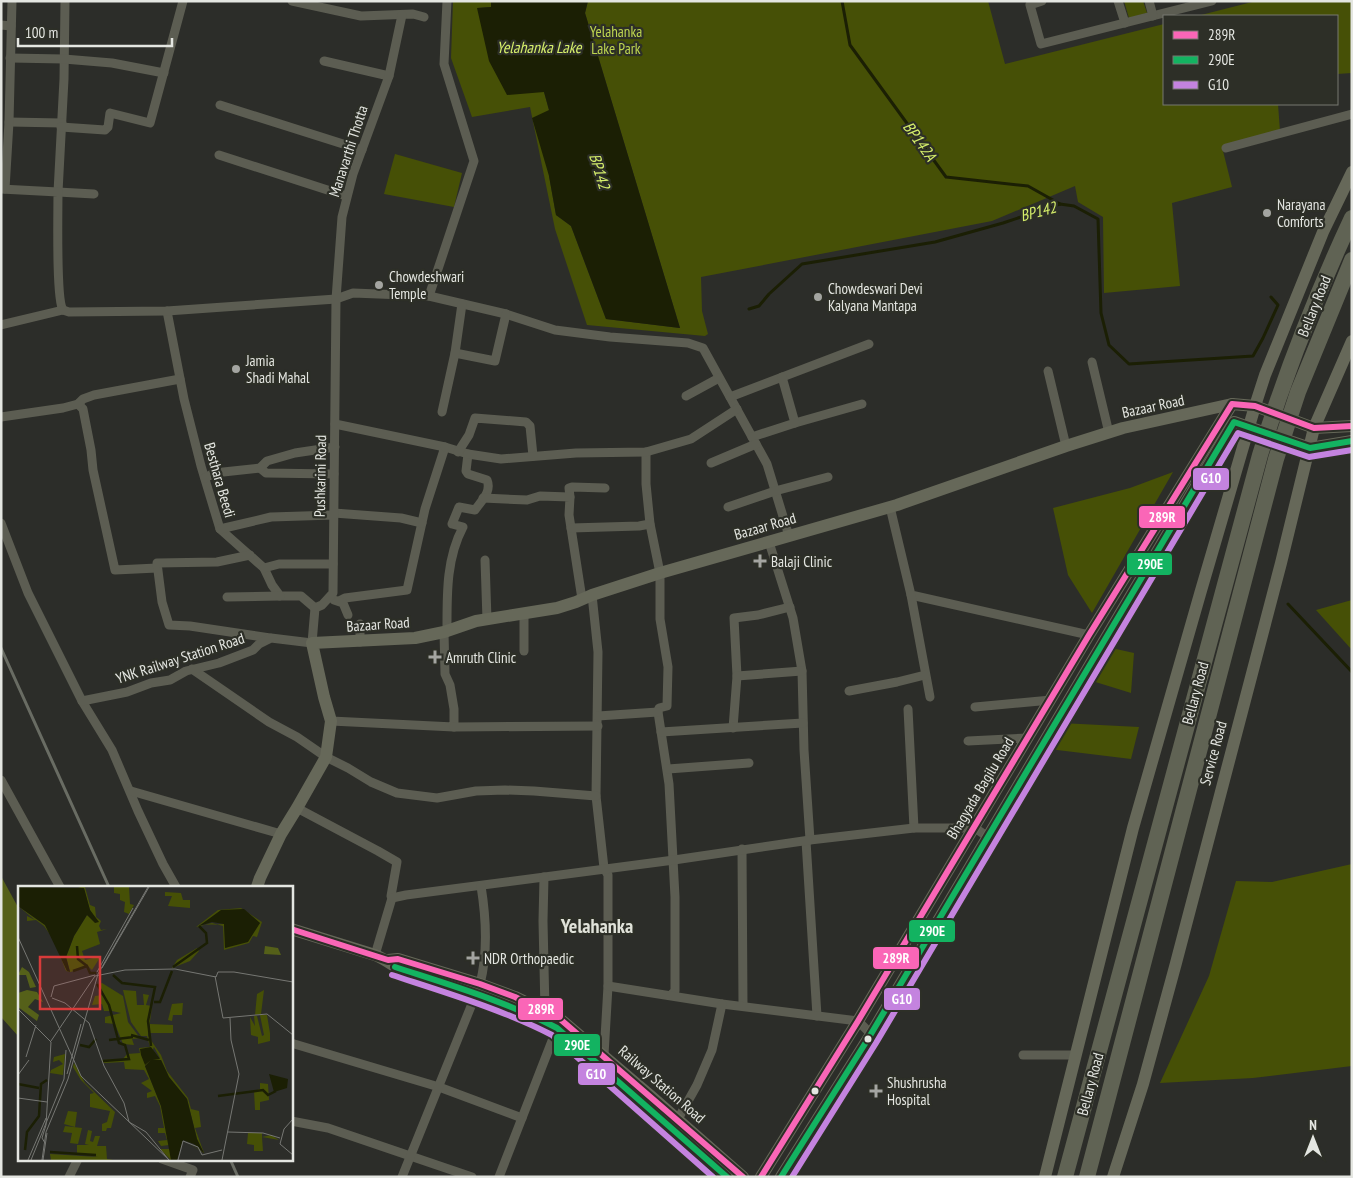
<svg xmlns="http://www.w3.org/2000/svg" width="1353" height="1178" font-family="'PT Sans Narrow',sans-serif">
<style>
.green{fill:#465006}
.forest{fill:#556019}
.water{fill:#1b1f04}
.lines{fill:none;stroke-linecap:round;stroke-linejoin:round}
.stream{stroke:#1b1f04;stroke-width:3}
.street{stroke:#5c5d52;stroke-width:9}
.secondary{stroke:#666859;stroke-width:12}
.rail{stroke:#696c63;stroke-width:3}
.highway-bridge{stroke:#606354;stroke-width:16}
.bus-1-casing{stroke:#2d2f27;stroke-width:10}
.bus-2-casing{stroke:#2d2f27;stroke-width:10}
.bus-3-casing{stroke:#2d2f27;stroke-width:10}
.bus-1{stroke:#fa66b7;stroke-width:6}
.bus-2{stroke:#13b361;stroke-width:6}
.bus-3{stroke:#c483df;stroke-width:6}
.poi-dot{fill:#a4a5a1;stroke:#2d2f27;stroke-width:2}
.bus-dot{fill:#e4e6e1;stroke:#2d2f27;stroke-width:2}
.labels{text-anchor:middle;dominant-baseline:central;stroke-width:4.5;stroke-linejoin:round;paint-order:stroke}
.park-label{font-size:15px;fill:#bed650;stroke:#2d2f27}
.street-label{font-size:15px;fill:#e4e6e1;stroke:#2d2f27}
.poi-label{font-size:15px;fill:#e4e6e1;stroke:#2d2f27;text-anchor:start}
.water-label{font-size:16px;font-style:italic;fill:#d6ef6b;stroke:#2d2f27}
.district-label{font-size:20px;font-weight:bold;fill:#e0e2d9;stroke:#2d2f27}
.inset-river{fill:none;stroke:#1b1f04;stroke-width:2.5}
.inset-road{fill:none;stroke:#767773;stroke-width:1}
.view{fill:#d73b3a;fill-opacity:0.15;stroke:#d73b3a;stroke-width:2.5}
.inset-edge{fill:none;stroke:#e4e6e1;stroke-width:2.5}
.line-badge{stroke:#2d2f27;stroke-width:2}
.badge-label{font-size:14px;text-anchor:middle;font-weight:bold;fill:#fff}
</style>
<rect width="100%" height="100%" fill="#2c2d29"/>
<g class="green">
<path d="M453 1H491V7L478 8 544 92 549 110V176L556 215 571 226 606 319 680 328 585 13 588 1H988L1005 64 1164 24V104H1278L1280 131 1222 147 1232 187 1172 203 1180 286 1104 293 1103 217 1078 202 1075 186 992 221 701 277 702 311 708 334 705 336 587 325 555 229 530 107 472 117 451 58Z"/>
<path d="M1124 1H1143L1147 13 1129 18Z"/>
<path d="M1256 1H1352V73L1337 74V16H1197Z"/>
<path d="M395 154 462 173 454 207 384 194Z"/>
<path d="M1173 472 1092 613 1068 575 1053 508 1130 488Z"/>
<path d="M1352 600V650L1316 610Z"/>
<path d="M1107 647 1134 653 1131 693 1089 680Z"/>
<path d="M1061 723 1139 727 1131 759 1049 749Z"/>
<path d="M1352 864V1066L1253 1078 1160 1083 1209 976 1236 881 1272 882Z"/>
</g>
<path class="forest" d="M1 876 19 909V1037L1 1017Z"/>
<path class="water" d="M491 1H588L585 13 680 328 606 319 571 226 556 215 549 176 532 118 549 110 544 92 507 95 489 61 477 8 491 7Z"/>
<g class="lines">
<g class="stream">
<path d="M842 1 850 45 946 177 1028 186 1060 204"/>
<path d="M749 309 759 306 769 294 802 264 935 242 1003 223 1060 204 1074 206 1098 219 1101 313 1109 345 1129 364 1253 356 1263 338 1278 305 1271 297"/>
<path d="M1288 604 1352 672"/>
</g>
<g class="street">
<path d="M65 1 64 79 58 192 94 194"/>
<path d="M292 1 361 16 413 14 424 17"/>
<path d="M1042 1 1030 5 1041 44 1212 1"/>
<path d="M1118 1 1125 23"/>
<path d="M1149 1 1153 16"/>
<path d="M1 25 11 26"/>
<path d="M10 58 64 59 112 63 164 73"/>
<path d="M324 61 389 76"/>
<path d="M220 105 362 150"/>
<path d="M9 122 62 123"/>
<path d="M61 127 105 130 108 127 110 113 150 123 183 1"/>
<path d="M1226 148 1352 114"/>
<path d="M219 155 346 196"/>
<path d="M1 189 58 192C58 210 56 300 63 310"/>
<path d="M5 189 9 122 12 1"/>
<path d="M429 296 474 161 444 64 447 1"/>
<path d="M167 311 184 399 201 466 220 529 264 568 272 585 280 596H301L315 608"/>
<path d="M1 325 63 310 69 312 167 311 336 299 353 293 429 296 506 314 555 330 610 337 688 343 703 348 767 464 789 536"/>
<path d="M455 353 495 361 506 314"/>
<path d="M1092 362 1109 433"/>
<path d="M1048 371 1066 446"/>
<path d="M686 396 719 378"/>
<path d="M730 397 869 344"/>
<path d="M78 404 83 409 91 450 93 470 115 570 157 568"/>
<path d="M442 412 455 353 462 304"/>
<path d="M1 417 63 408 78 404 83 399 94 395 180 379"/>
<path d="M795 423 862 404"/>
<path d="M335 424 445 447 425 509 407 590 345 598 339 601"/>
<path d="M752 437 795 423 782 377"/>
<path d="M445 447 468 454 466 471 468 474 487 480C492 492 481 501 475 510L459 507 452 524 463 527C446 559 447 595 447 631"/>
<path d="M458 452 469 435 475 418 526 422 530 426 533 456"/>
<path d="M646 452V484L650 524 660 573V619L668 667 667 706 659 708 658 712 669 784 675 897V991L671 995"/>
<path d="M468 454 501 459 576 453 646 452 691 439 737 409"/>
<path d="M711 463 756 444"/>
<path d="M260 468 266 473 334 474"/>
<path d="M205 478 214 473 260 468 267 461 295 453 335 447"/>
<path d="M570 497 569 488 572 487 605 488"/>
<path d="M483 498 527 500 540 496 570 497 569 515 582 599"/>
<path d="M728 507 775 491 828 477"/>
<path d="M890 507 911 595 1089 635"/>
<path d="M334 513 401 518 422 523"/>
<path d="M1 523 28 593 82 701 112 750 138 811 163 864 176 887"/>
<path d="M571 528 639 526 650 524"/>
<path d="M220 529 271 517 334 515"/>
<path d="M769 542 793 618 802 671 804 750 810 840"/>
<path d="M250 555 217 562 157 563 162 602 169 625 190 626 270 638"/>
<path d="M485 560 487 620"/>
<path d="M264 568 279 564H333"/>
<path d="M592 595 598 652 596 796 604 868 608 875V986L604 1055 601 1060"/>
<path d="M911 595 930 697"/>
<path d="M227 597 280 596"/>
<path d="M334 600 343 603 348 615"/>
<path d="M524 613V651"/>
<path d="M360 624V642"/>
<path d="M192 669 269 722 297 737 326 757 348 768 371 782 397 793 437 798 476 791 505 790 534 791 596 796"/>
<path d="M737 676 734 618 758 615 790 607"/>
<path d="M849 691 897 682 925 675"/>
<path d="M82 701 127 692 151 683 170 680 186 671 219 663 253 650 259 644 271 638 312 643 315 608 322 605 333 593 336 299 342 217 353 174 389 76 402 15"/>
<path d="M975 707 1051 700"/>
<path d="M908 709 914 828"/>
<path d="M598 716 658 712"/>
<path d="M331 721 454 727V709L450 685 445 674 444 632"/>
<path d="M454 727 598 726"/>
<path d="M733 728 737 676 802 671"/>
<path d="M661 732 803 723"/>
<path d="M968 741 1028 738"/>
<path d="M668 769 749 763"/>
<path d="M1 780 60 887"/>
<path d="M131 791 281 834"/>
<path d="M297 808 378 851 397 862 391 896 392 898"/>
<path d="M806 841 817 1016"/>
<path d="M742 849 743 1006"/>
<path d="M375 955 392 898 406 895 674 860 810 840 914 828H975L988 837"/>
<path d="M608 986 722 1004 858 1021 871 1034"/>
<path d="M543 1016 545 1011 543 921 544 877"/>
<path d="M291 1043 439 1087 522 1118"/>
<path d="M1023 1055H1076"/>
<path d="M678 1119 697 1085 712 1050 722 1004"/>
<path d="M291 1121 328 1128 472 1177"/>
<path d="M162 1159 193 1170 190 1177"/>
<path d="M69 1177 78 1159"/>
<path d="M402 1177 480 984C488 953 486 917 481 886"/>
<path d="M499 1177 559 1023"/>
</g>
<g class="secondary">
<path d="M257 887 260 878 281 834 297 808 326 757 331 721 324 697 312 643 415 638 444 632 476 621 557 608 576 602 592 595 660 573 897 505 1066 446 1123 428 1232 404 1255 406 1314 428 1352 426"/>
<path d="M291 929 375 955C387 960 393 966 403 971L477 993 526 1012 557 1028 727 1177"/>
<path d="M388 960 398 959 480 984 515 997 560 1019 652 1097 743 1177"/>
<path d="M761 1177 858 1021 1089 635 1232 404"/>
<path d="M781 1177 868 1039 1234 422 1310 448 1352 441"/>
<path d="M1045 1177 1133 828 1200 594 1255 406 1265 375 1323 232 1352 172"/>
<path d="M1113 1177 1143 1084 1176 963 1281 563 1314 428 1352 341"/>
</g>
<g class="rail">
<path d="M1 648 109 887"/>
<path d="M230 1159 238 1177"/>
</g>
<g class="highway-bridge">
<path d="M1065 1177 1260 455C1285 374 1316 295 1352 218"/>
<path d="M1087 1177 1276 459 1298 392 1352 260"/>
</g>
<g class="bus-1-casing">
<g id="bus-1">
<path d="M291 929 388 960 398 959 480 984 515 997 560 1019 743 1177"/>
<path d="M761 1177 858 1021 1089 635 1232 404 1255 406 1314 428 1352 426"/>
</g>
</g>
<g class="bus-2-casing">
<g id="bus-2">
<path d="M395 967C450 985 505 1001 557 1028L727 1177"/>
<path d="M781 1177 868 1039 1234 422 1310 448 1352 441"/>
</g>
</g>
<g class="bus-3-casing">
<g id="bus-3">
<path d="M392 975C447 993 501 1009 552 1035L713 1177"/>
<path d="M792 1177 876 1043 1238 433 1309 457 1352 450"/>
</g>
</g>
<use href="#bus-1" class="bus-1"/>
<use href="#bus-2" class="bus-2"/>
<use href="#bus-3" class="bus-3"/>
</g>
<g class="poi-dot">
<circle cx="1267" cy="213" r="5"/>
<circle cx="379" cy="285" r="5"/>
<circle cx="818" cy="297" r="5"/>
<circle cx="236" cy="369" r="5"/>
<path d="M757.5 553.5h5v5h5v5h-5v5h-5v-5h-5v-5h5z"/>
<path d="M432.5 649.5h5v5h5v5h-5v5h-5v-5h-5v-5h5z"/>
<path d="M470.5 950.5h5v5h5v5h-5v5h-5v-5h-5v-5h5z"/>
<path d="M873.5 1083.5h5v5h5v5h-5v5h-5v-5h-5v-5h5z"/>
</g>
<g class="bus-dot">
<circle cx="868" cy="1039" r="4.5"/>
<circle cx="815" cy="1091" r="4.5"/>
</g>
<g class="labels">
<g class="park-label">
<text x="616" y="31">Yelahanka<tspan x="616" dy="17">Lake Park</tspan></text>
</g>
<g class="street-label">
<text transform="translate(348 151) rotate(-72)">Manavarthi Thotta</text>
<text transform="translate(1314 306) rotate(-68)">Bellary Road</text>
<text transform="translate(1153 406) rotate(-12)">Bazaar Road</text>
<text transform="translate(320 476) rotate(-89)">Pushkarini Road</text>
<text transform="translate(220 480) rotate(74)">Besthara Beedi</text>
<text transform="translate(765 526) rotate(-16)">Bazaar Road</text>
<text transform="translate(378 624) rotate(-4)">Bazaar Road</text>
<text transform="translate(180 658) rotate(-18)">YNK Railway Station Road</text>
<text transform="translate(1195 693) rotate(-75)">Bellary Road</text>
<text transform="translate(1213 753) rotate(-75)">Service Road</text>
<text transform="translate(980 788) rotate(-59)">Bhagyada Bagilu Road</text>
<text transform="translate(662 1084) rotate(41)">Railway Station Road</text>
<text transform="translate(1090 1084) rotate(-75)">Bellary Road</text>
</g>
<g class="poi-label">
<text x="1277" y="204">Narayana<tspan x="1277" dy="17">Comforts</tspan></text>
<text x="389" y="276">Chowdeshwari<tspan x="389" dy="17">Temple</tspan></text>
<text x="828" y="288">Chowdeswari Devi<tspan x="828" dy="17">Kalyana Mantapa</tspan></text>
<text x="246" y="360">Jamia<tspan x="246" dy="17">Shadi Mahal</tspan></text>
<text x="771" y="561">Balaji Clinic</text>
<text x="446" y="657">Amruth Clinic</text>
<text x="484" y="958">NDR Orthopaedic</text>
<text x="887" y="1082">Shushrusha<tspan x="887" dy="17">Hospital</tspan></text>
</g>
<g class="water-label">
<text x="539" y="47">Yelahanka Lake</text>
<text transform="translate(920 141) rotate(54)">BP142A</text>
<text transform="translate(600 171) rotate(73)">BP142</text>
<text transform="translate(1038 211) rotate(-15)">BP142</text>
</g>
<g class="district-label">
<text x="597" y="926">Yelahanka</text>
</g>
</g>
<g transform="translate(18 886)">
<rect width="275" height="275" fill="#2c2d29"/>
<path d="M60 1H67L72 19 77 21 78 31 83 35 81 40 83 44 89 43 79 46 82 58 64 65 67 74 83 70 74 84 69 79 53 86 48 85 36 54 26 40 18 34 9 35V30L17 34 0 20 27 39 37 55 49 85H52L48 71 56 50 69 29 79 36 72 24 66 3ZM96 1H111L112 18 116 19 111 28 106 26 107 16 102 14V8L96 7ZM147 6 163 7 165 14H172V22L150 20 154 10H147ZM223 22 244 36 239 51 235 50 231 57 206 64 205 40 194 37 178 41 200 24ZM201 28H230L242 37 208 62 206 38 182 39ZM179 62 181 65 172 75 154 82 159 74ZM84 97 105 110 110 136 122 152 114 153 116 159 105 158 97 138 87 137V131L103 127 94 125 81 98ZM105 104 118 105 119 119H126L125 108 131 109 128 119 134 120 130 150 143 169 149 185 170 212 173 223 181 225 183 241 177 242 186 267 165 254 159 274 165 254 185 266 179 253 169 213 151 191 143 174H134L142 172 136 161 130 175 133 174 127 180 143 220 152 256 153 274 142 263H151V259L143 260 140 255 149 254 147 247H140V242H146L142 220 137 210 129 212V207L134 205 123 197 131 193 126 184 107 183 106 176 86 177 84 174 105 173 109 168 122 167 121 162 132 161 129 150H123L113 136ZM246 104 243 128 237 129 239 108ZM85 109 91 120 93 125H86L84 118 74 119 77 110ZM165 117 164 129H155L154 135 150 134 154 118ZM242 129H249L252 147V155L240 158V151L233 149 232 131 237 140 236 130H239L244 150 246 149ZM132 138 155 139V147H132ZM47 168 45 189 32 187 33 184 45 178 41 174 35 176 36 171ZM56 177 67 197 97 226 93 242H89L88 245H84V238L89 236 92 225 72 221V208L76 207 63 194 55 181ZM242 197 250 198 251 214 242 216V224H237L236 205 242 203ZM50 225 59 226 57 241 46 238ZM47 240 64 242 60 258 52 257 54 247 45 246ZM70 244 74 245 72 255 75 256 77 250H82L79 260H88L89 273 95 274H33L32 268 80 271 59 267V259H71L67 258ZM230 247H244V251L253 249 261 254 244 251 245 265H236V259L229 258Z" fill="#465006" fill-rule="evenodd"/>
<path d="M247 60 260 62 263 69 246 68ZM4 81 11 86 18 101 12 102 8 89H0ZM9 104 19 106 25 116 17 113 10 121 21 129 19 135 0 121V107Z" fill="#556019"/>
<path d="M0 1 66 2 72 24 81 36 77 37 69 29 56 50 48 71 52 86 49 85 27 39 0 20ZM226 23 242 37 230 56 207 62 206 38 194 36 181 40 203 24ZM133 161 142 173H134L143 174 151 191 169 213 179 253 186 267 176 258 165 254 159 274H153L143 220 127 180 133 174 127 179 123 169 122 163ZM251 188 270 193 269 202 256 206Z" fill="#1b1f04"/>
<path class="inset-river" d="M59 60 60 73 69 80M155 81 189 57 188 47 181 40M55 85 69 80 72 87H78M95 89 104 97 137 101 130 135 133 160M79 98 91 119 101 157 107 159 111 173 85 175M136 116H142L154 85M113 149 131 154M91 154 115 151M62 159 71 161 78 153M0 198 21 202M200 210 245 204 250 209 258 205M7 264 9 246 21 230 23 198 29 194M32 266 78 269"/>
<path class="inset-road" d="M0 51 63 190 151 274M84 82 131 1M79 86 115 22M197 90 205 132 249 128 275 149M33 111 36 100 77 89M34 112 47 117 71 137 86 180 106 217 111 236 128 246 151 274M0 123 33 156 28 239 24 252 27 257M33 155 77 90 107 84 157 83 198 91 200 86H216L275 96M8 171 18 139M49 188 63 138M0 189 11 174M0 212 29 216M275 233 266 243 262 258 275 269M210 246 245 247 262 252M10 274 28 232M13 274 46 193 48 164M24 274 28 246 50 193 80 88 130 1M25 274 29 247M160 274 165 255 180 261 184 269 204 264M204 274 221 188 213 154 212 132"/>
<path class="view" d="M22 71H82V123H22Z"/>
<rect width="275" height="275" class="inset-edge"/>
</g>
<g class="line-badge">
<rect x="1192" y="467" width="38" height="24" rx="5" fill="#c483df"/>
<rect x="1138" y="505" width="48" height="24" rx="5" fill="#fa66b7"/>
<rect x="1126" y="552" width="47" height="24" rx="5" fill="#13b361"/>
<rect x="908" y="919" width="48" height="24" rx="5" fill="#13b361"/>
<rect x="872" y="946" width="48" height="24" rx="5" fill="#fa66b7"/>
<rect x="883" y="987" width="38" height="24" rx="5" fill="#c483df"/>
<rect x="517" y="997" width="47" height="24" rx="5" fill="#fa66b7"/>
<rect x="553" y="1033" width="48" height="24" rx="5" fill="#13b361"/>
<rect x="577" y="1062" width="39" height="24" rx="5" fill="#c483df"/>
</g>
<g class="badge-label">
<text x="1211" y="483">G10</text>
<text x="1162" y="522">289R</text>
<text x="1150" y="569">290E</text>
<text x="932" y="936">290E</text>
<text x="896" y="963">289R</text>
<text x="902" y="1004">G10</text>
<text x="541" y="1014">289R</text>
<text x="577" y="1050">290E</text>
<text x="596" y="1079">G10</text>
</g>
<rect width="1353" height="1178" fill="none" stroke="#e4e6e1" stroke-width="5"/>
<rect x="1163" y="15" width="175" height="90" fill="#2d2f27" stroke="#767871"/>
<rect x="1173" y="31" width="25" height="8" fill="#fa66b7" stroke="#767871"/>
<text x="1208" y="40" font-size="15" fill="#e4e6e1">289R</text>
<rect x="1173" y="56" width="25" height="8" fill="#13b361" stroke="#767871"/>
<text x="1208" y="65" font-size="15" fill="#e4e6e1">290E</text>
<rect x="1173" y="81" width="25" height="8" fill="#c483df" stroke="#767871"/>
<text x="1208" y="90" font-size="15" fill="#e4e6e1">G10</text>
<g transform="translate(1313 1138)" stroke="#2d2f27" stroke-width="4" paint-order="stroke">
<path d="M0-4L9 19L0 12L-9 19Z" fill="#e4e6e1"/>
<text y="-8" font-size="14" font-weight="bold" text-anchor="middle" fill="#e4e6e1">N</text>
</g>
<path d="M18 38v8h154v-8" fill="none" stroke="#e4e6e1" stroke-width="2.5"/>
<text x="25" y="38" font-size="15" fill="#e4e6e1" stroke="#2d2f27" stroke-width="4" paint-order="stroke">100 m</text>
</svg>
